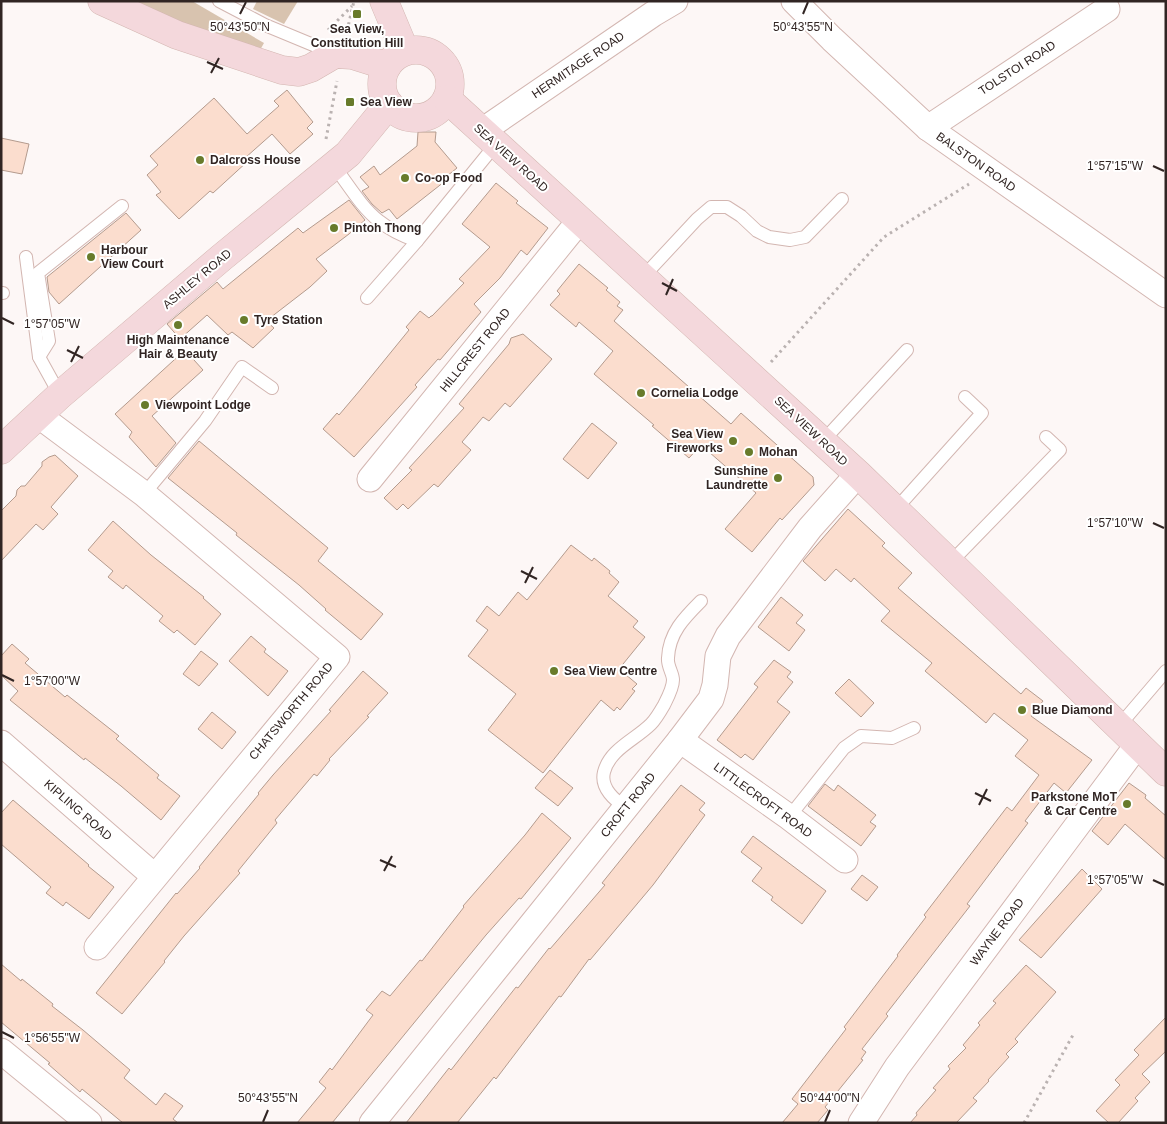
<svg xmlns="http://www.w3.org/2000/svg" width="1167" height="1124" font-family="Arial,sans-serif">
<style>
.green{fill:#d8c3af}
.building{fill:#fbddce;stroke:#b49b8e}
.lines{fill:none;stroke-linecap:round;stroke-linejoin:round}
.lane-casing{stroke:#d3b6b1;stroke-width:14}
.street-casing{stroke:#d3b6b1;stroke-width:27}
.secondary-casing{stroke:#d3b6b1;stroke-width:29}
.path{stroke:#bab2b1;stroke-width:3;stroke-dasharray:2.5 4;stroke-linecap:butt}
.lane{stroke:#fff;stroke-width:12}
.street{stroke:#fff;stroke-width:25}
.secondary{stroke:#f4d8dc;stroke-width:28}
.ticks{fill:none;stroke:#312523;stroke-width:2}
.poi-dot{fill:#687b2b;stroke:#fff;stroke-width:2}
.labels{text-anchor:middle;dominant-baseline:central;stroke-width:4;stroke-linejoin:round;paint-order:stroke}
.poi-label{font-size:12px;font-weight:bold;fill:#312523;stroke:#fff;text-anchor:start}
.street-label{font-size:12px;fill:#312523;stroke:#fff}
.ticks-label{font-size:12px;text-anchor:middle;fill:#312523;stroke:#fff;stroke-width:4;stroke-linejoin:round;paint-order:stroke}
</style>
<rect width="100%" height="100%" fill="#fdf7f6"/>
<g class="green">
<path d="M102 1H192L264 43 254 61Z"/>
<path d="M257 1H298L284 24 253 9Z"/>
</g>
<g class="building">
<path d="M287 90 313 122 307 128 313 134 290 154 272 134 245 158 248 161 213 193 210 191 179 219 156 195 161 192 147 175 158 165 150 156 214 98 247 134 279 106 274 101Z"/>
<path d="M418 132H436L435 142 457 168 447 176 449 178 397 219 389 209 382 213 372 204 362 191 369 187 360 177 374 166 380 175 417 146Z"/>
<path d="M1 138 29 144 22 174 1 170Z"/>
<path d="M496 183 518 201 516 203 548 228 527 255 521 250 500 278 474 304 481 312 440 360 438 359 415 385 417 387 354 457 323 429 337 413 339 415 361 389 409 330 406 327 420 311 429 318 431 316H432L464 283 459 279 490 247 462 224Z"/>
<path d="M349 200 365 220 349 234 316 259 327 271 310 287 266 321 274 328 253 348 232 332 228 335 207 315 180 339 167 324 217 282 223 289 298 228 303 233Z"/>
<path d="M126 213 141 230 59 304 49 292 47 277Z"/>
<path d="M579 264 608 288 606 290 620 302 617 306 623 310 614 321 731 424 741 413 813 477 814 485 782 520 780 518 752 552 725 529 756 493 701 445 689 458 652 426 654 425 594 374 613 351 579 322 576 327 550 305 560 294 557 291Z"/>
<path d="M523 334 552 359 510 407 505 403 489 421 483 417 462 442 471 450 438 487 434 484 408 509 403 504 397 510 384 498 412 470 409 468 464 408 459 404 509 344 511 338Z"/>
<path d="M185 350 203 370 152 416 176 443 156 467 129 437 132 432 115 414Z"/>
<path d="M592 423 617 443 588 479 563 459Z"/>
<path d="M199 441 328 548 318 561 383 614 361 640 325 610 326 609 299 585 236 535 237 533 168 478Z"/>
<path d="M55 455 78 476 51 507 58 514 43 530 36 524 1 561V511L16 496 17 490 21 486H25L42 466V462L49 457Z"/>
<path d="M848 509 885 543 882 546 912 573 898 588 1021 694 1026 688 1043 701 1031 716 1092 760 1066 793 1054 783 1025 821 1028 823 967 904 970 906 886 1014 888 1016 862 1049 866 1052 861 1059 863 1060 825 1107 828 1110 817 1123H782L798 1104 792 1099 846 1029 844 1027 898 956 897 955 926 917 924 915 1007 807 1012 811 1039 775 1015 756 1028 740 994 713 986 723 925 671 932 663 881 621 890 611 854 578 851 582 836 569 825 581 803 561Z"/>
<path d="M113 521 151 555 204 597 203 598 221 614 195 645 177 630 174 633 159 621 163 616 126 585 123 589 108 577 113 571 88 550Z"/>
<path d="M571 545 592 561 594 558 610 571 609 573 619 582 608 596 638 621 633 627 645 637 619 669 637 684 632 689 635 691 620 710 617 707 614 711 601 700 543 773 488 730 516 694 468 656 488 630 476 621 487 606 499 616 518 592 527 600Z"/>
<path d="M781 597 803 615 796 623 805 630 789 651 758 627Z"/>
<path d="M251 636 266 649 264 652 288 671 268 696 229 661Z"/>
<path d="M12 644 29 659 25 663 65 697 67 695 119 736 116 739 159 775 157 778 180 796 161 820 121 786 85 758 84 760 10 700 18 691 1 675V656Z"/>
<path d="M201 651 218 664 199 686 183 674Z"/>
<path d="M774 660 791 672 787 677 793 682 777 702 790 712 753 760 745 754 741 758 717 740 758 687 754 684Z"/>
<path d="M363 671 388 693 367 716 369 717 329 759 330 760 317 776 314 774 275 820 277 823 238 871 240 873 184 936 164 961 165 962 122 1014 96 993 176 893 177 894 200 868 199 867 259 794 258 793 273 775 331 711 329 710Z"/>
<path d="M849 679 874 703 861 717 835 693Z"/>
<path d="M212 712 236 732 222 749 198 729Z"/>
<path d="M550 770 573 788 558 806 535 788Z"/>
<path d="M1129 783 1146 795 1145 798 1166 816V860L1125 824 1108 845 1092 831Z"/>
<path d="M825 784 834 791 838 785 876 815 870 822 876 826 861 846 808 806Z"/>
<path d="M681 785 705 803 699 810 705 815 653 885 590 960 589 959 561 997 559 996 496 1079 494 1077 457 1123H406L449 1068 451 1070 516 987 518 988 549 948 550 949 605 885 602 883Z"/>
<path d="M13 800 89 865 88 866 114 887 89 919 66 902 63 906 46 893 51 887 1 844V813Z"/>
<path d="M542 813 571 838 521 899 519 898 486 935 332 1123H297L326 1088 319 1082 330 1068 332 1070 373 1015 366 1010 382 991 390 996 420 960 422 961 464 907 463 906 525 835Z"/>
<path d="M753 836 826 891 802 924 771 900 773 897 752 881 762 868 741 852Z"/>
<path d="M1082 869 1102 889 1041 958 1019 940Z"/>
<path d="M862 875 878 887 867 901 851 889Z"/>
<path d="M1 964 21 981 22 979 53 1004 52 1006 83 1030 130 1070 124 1078 156 1105 165 1093 183 1106 173 1119 178 1123H123L82 1089 80 1092 48 1064 50 1063 1 1022Z"/>
<path d="M1026 965 1056 992 1015 1039 1018 1042 1006 1054 1009 1057 988 1080 989 1081 973 1098 977 1101 956 1123H910L917 1115 916 1113 936 1090 933 1088 950 1069 948 1066 966 1048 963 1045 980 1025 978 1023 996 1003 993 1001Z"/>
<path d="M1166 1017V1051L1142 1074 1150 1082 1135 1098 1138 1101 1118 1123H1109L1096 1111 1120 1085 1115 1080 1139 1055 1134 1050Z"/>
</g>
<g class="lines">
<g class="lane-casing">
<g id="lane">
<path d="M219 1 265 25 335 54"/>
<path d="M334 166C348 184 361 207 379 221 390 230 403 236 417 241L496 144"/>
<path d="M26 257 39 357 60 395"/>
<path d="M643 277 697 219 711 207H727L741 216 757 231 769 237 790 240 805 237 842 199"/>
<path d="M1 293H3"/>
<path d="M367 298 417 241"/>
<path d="M39 357 49 341 38 273 122 206"/>
<path d="M822 442 907 350"/>
<path d="M144 494 205 421 242 367 272 388"/>
<path d="M895 510 982 413 965 397"/>
<path d="M950 563 1060 450 1046 437"/>
<path d="M1119 726 1166 671"/>
<path d="M627 808C615 801 600 788 604 772 610 749 635 740 651 724 656 719 660 712 664 705 667 699 673 688 673 680 673 673 667 666 668 658 669 633 684 618 701 601"/>
<path d="M789 817 844 748 861 736 892 738 914 728"/>
</g>
</g>
<g class="street-casing">
<g id="street">
<path d="M794 1 832 39 928 128 1166 295"/>
<path d="M928 128 1107 9"/>
<path d="M482 131 653 14 675 1"/>
<path d="M38 415 144 494 337 657 97 947"/>
<path d="M370 479 580 220"/>
<path d="M680 740 789 817 845 860"/>
<path d="M1 743 154 876"/>
<path d="M1 1051 89 1123"/>
<path d="M372 1123 680 740 711 699 715 685 718 656 728 636 810 528 858 474"/>
<path d="M861 1123 897 1067 1138 744"/>
</g>
</g>
<g class="secondary-casing">
<g id="secondary">
<path d="M102 1 177 35 282 70 299 72 311 68 335 54 352 55 387 66"/>
<path d="M384 1 405 51"/>
<circle cx="416" cy="84" r="34"/>
<path d="M447 99 858 474 1166 772"/>
<path d="M1 450 60 395 221 258 348 154 389 104"/>
</g>
</g>
<g class="path">
<path d="M328 30 352 6"/>
<path d="M347 31 354 1"/>
<path d="M326 139 337 81"/>
<path d="M771 362 884 237 969 184"/>
<path d="M1024 1123 1073 1035"/>
</g>
<use href="#lane" class="lane"/>
<use href="#street" class="street"/>
<use href="#secondary" class="secondary"/>
</g>
<path class="ticks" d="M240 14 246 2M803 14 808 2M207 62 223 69M211 73 219 58M1153 166 1164 171M662 283 677 291M666 295 673 279M2 318 14 324M67 350 83 358M71 362 79 346M1153 523 1164 528M521 571 537 579M525 583 533 567M2 675 14 681M975 793 991 801M979 805 987 789M380 860 396 867M384 871 392 856M1153 880 1164 885M2 1032 14 1038M263 1122 268 1110M825 1122 830 1110"/>
<g class="poi-dot">
<rect x="352" y="9" width="10" height="10" rx="2.5"/>
<rect x="345" y="97" width="10" height="10" rx="2.5"/>
<circle cx="200" cy="160" r="5"/>
<circle cx="405" cy="178" r="5"/>
<circle cx="334" cy="228" r="5"/>
<circle cx="91" cy="257" r="5"/>
<circle cx="244" cy="320" r="5"/>
<circle cx="178" cy="325" r="5"/>
<circle cx="641" cy="393" r="5"/>
<circle cx="145" cy="405" r="5"/>
<circle cx="733" cy="441" r="5"/>
<circle cx="749" cy="452" r="5"/>
<circle cx="778" cy="478" r="5"/>
<circle cx="554" cy="671" r="5"/>
<circle cx="1022" cy="710" r="5"/>
<circle cx="1127" cy="804" r="5"/>
</g>
<g class="labels">
<g class="poi-label">
<text x="357" y="29" text-anchor="middle">Sea View,<tspan x="357" dy="14">Constitution Hill</tspan></text>
<text x="360" y="102">Sea View</text>
<text x="210" y="160">Dalcross House</text>
<text x="415" y="178">Co-op Food</text>
<text x="344" y="228">Pintoh Thong</text>
<text x="101" y="250">Harbour<tspan x="101" dy="14">View Court</tspan></text>
<text x="254" y="320">Tyre Station</text>
<text x="178" y="340" text-anchor="middle">High Maintenance<tspan x="178" dy="14">Hair &amp; Beauty</tspan></text>
<text x="651" y="393">Cornelia Lodge</text>
<text x="155" y="405">Viewpoint Lodge</text>
<text x="723" y="434" text-anchor="end">Sea View<tspan x="723" dy="14">Fireworks</tspan></text>
<text x="759" y="452">Mohan</text>
<text x="768" y="471" text-anchor="end">Sunshine<tspan x="768" dy="14">Laundrette</tspan></text>
<text x="564" y="671">Sea View Centre</text>
<text x="1032" y="710">Blue Diamond</text>
<text x="1117" y="797" text-anchor="end">Parkstone MoT<tspan x="1117" dy="14">&amp; Car Centre</tspan></text>
</g>
<g class="street-label">
<text transform="translate(578 65) rotate(-34)">HERMITAGE ROAD</text>
<text transform="translate(1017 68) rotate(-33)">TOLSTOI ROAD</text>
<text transform="translate(511 158) rotate(42)">SEA VIEW ROAD</text>
<text transform="translate(976 162) rotate(35)">BALSTON ROAD</text>
<text transform="translate(197 279) rotate(-40)">ASHLEY ROAD</text>
<text transform="translate(475 350) rotate(-51)">HILLCREST ROAD</text>
<text transform="translate(811 431) rotate(43)">SEA VIEW ROAD</text>
<text transform="translate(291 711) rotate(-50)">CHATSWORTH ROAD</text>
<text transform="translate(763 800) rotate(36)">LITTLECROFT ROAD</text>
<text transform="translate(628 805) rotate(-51)">CROFT ROAD</text>
<text transform="translate(78 810) rotate(41)">KIPLING ROAD</text>
<text transform="translate(997 932) rotate(-53)">WAYNE ROAD</text>
</g>
</g>
<g class="ticks-label">
<text x="803" y="31">50°43'55"N</text>
<text x="240" y="31">50°43'50"N</text>
<text x="1115" y="170">1°57'15"W</text>
<text x="52" y="328">1°57'05"W</text>
<text x="1115" y="527">1°57'10"W</text>
<text x="52" y="685">1°57'00"W</text>
<text x="1115" y="884">1°57'05"W</text>
<text x="52" y="1042">1°56'55"W</text>
<text x="268" y="1102">50°43'55"N</text>
<text x="830" y="1102">50°44'00"N</text>
</g>
<rect width="1167" height="1124" fill="none" stroke="#312523" stroke-width="5"/>
</svg>
